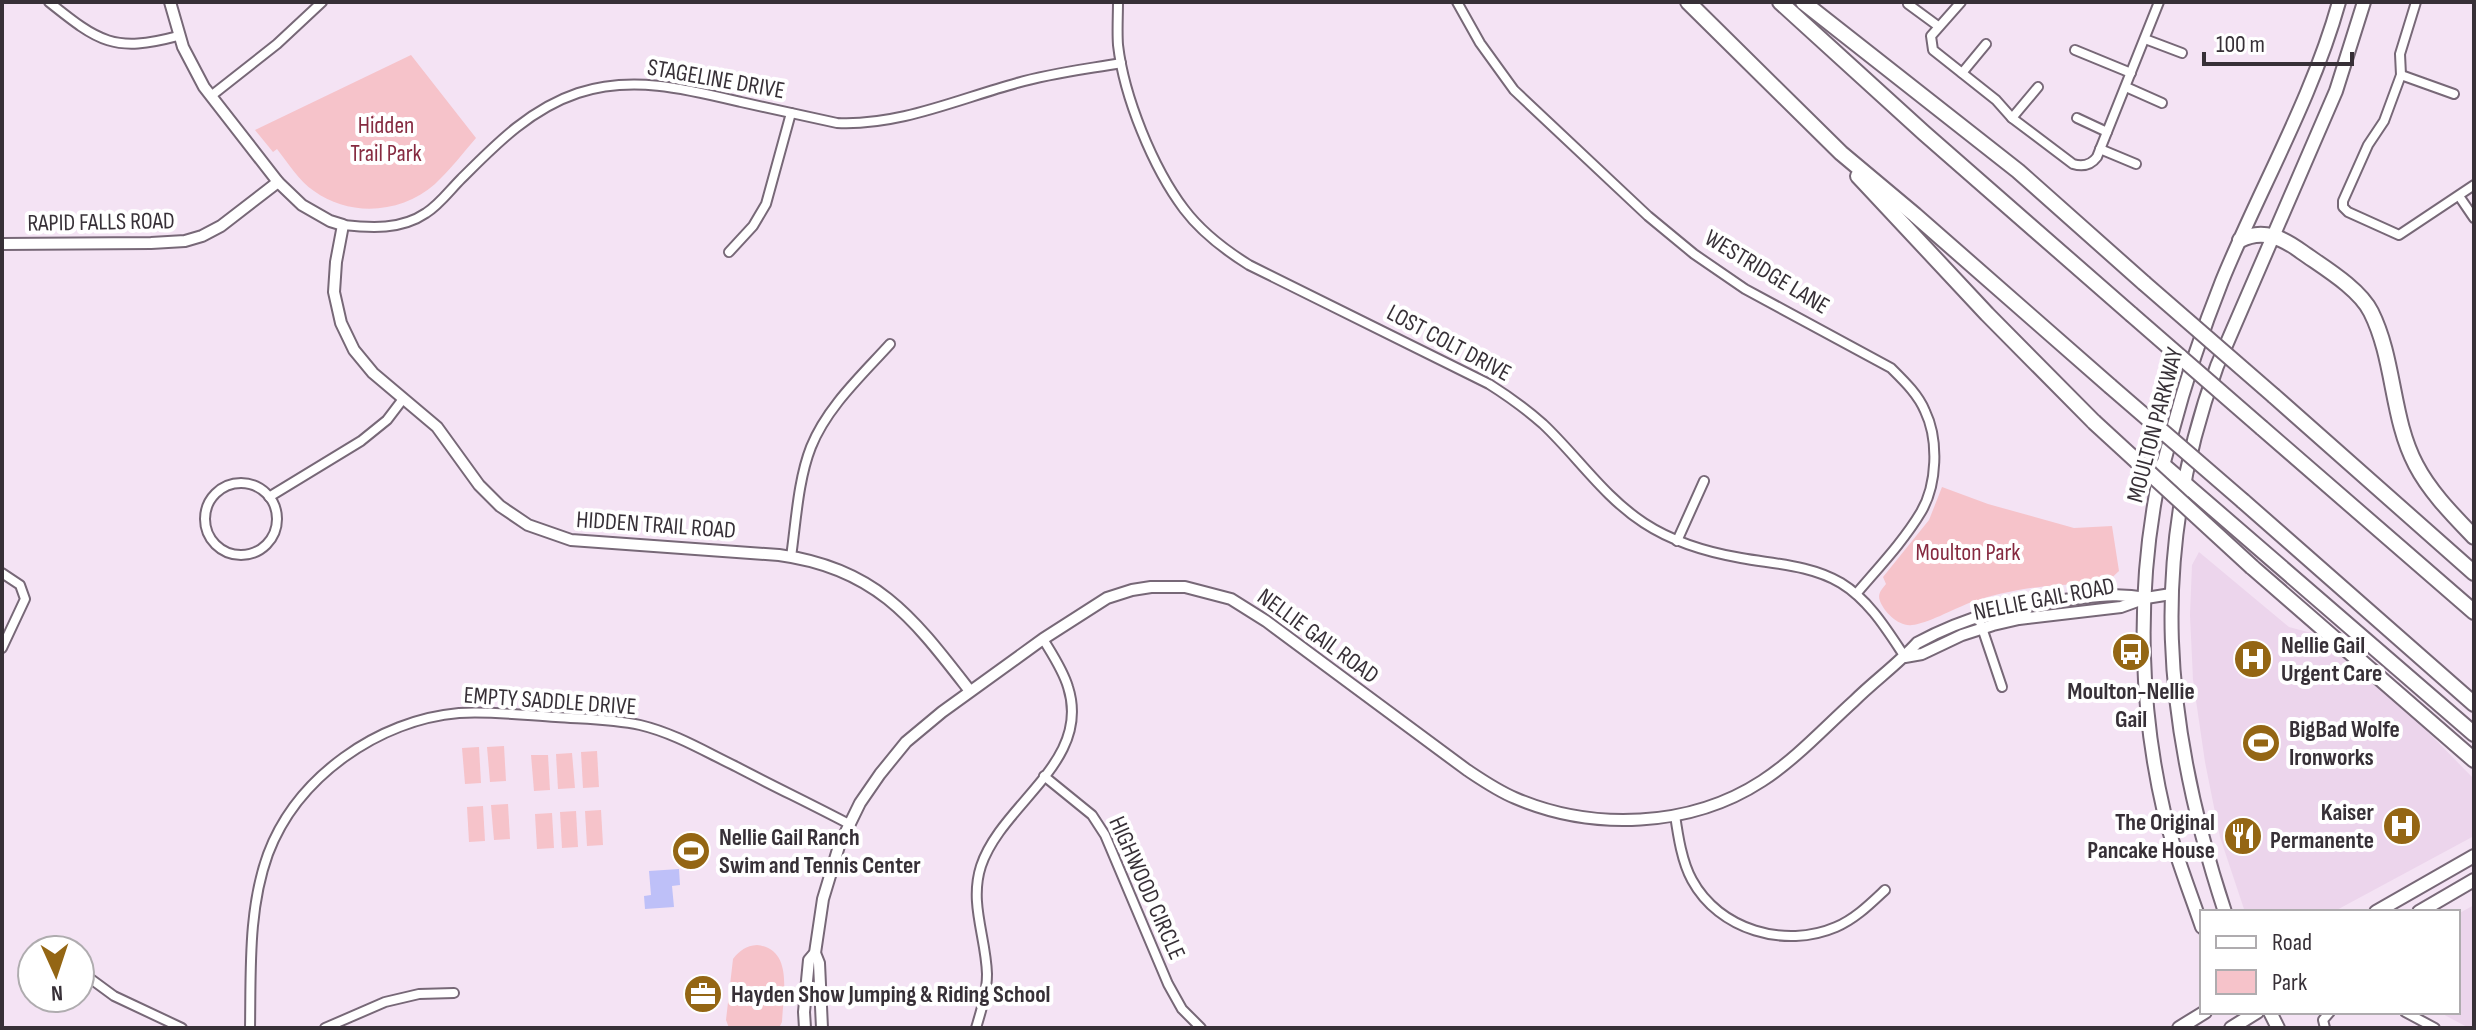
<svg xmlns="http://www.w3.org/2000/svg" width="2476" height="1030" font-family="'Sofia Sans Condensed',sans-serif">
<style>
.built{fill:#ecd5ec}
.green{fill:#f6c3ca}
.water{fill:#bec0f8}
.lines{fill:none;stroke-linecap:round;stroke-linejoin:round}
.minor-casing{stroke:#776877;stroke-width:12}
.tertiary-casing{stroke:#776877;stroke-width:14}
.primary-casing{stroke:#776877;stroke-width:16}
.motorway-casing{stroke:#776877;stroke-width:18}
.minor{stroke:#fff;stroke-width:8}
.tertiary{stroke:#fff;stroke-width:10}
.primary{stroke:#fff;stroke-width:12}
.motorway{stroke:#fff;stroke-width:14}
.motorway-bridge-casing{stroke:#776877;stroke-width:18;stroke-linecap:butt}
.motorway-bridge{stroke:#fff;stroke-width:14}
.labels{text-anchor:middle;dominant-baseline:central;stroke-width:8;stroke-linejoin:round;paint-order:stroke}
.street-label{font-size:24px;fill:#373037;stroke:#fff}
.park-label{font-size:24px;fill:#862a40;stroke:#fff}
.poi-label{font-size:24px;font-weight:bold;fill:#373037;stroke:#fff;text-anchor:start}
</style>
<rect width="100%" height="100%" fill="#f4e3f4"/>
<g class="built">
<path d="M2199 552 2289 627 2315 634 2423 727 2474 779V836L2333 912H2245L2220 837 2205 762 2193 680 2190 615 2192 565Z"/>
<path d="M2474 905V1028H2469L2439 1012H2458V914Z"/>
</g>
<g class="green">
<path d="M411 55 476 138C463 153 450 170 435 184 401 214 350 217 314 191 299 181 288 163 277 149L273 152 255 130Z"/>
<path d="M1942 487 1988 504 2074 528 2112 526 2119 571 2103 586C2062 581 2009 589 1969 603 1954 609 1926 624 1912 625 1899 627 1884 612 1880 601 1877 594 1882 589 1886 584L1883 577 1929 520Z"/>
<path d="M504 746 506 781 490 782 487 747Z"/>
<path d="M479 747 481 783 465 784 462 748Z"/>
<path d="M597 751 599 787 583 788 581 752Z"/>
<path d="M572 753 575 788 558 789 556 754Z"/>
<path d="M531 755H548L550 790 534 791Z"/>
<path d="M508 804 510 839 494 840 491 805Z"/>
<path d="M483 806 485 841 469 842 467 807Z"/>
<path d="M601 810 603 845 587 846 585 811Z"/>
<path d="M576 811 578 847 562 848 560 812Z"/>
<path d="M552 813 554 848 537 849 535 814Z"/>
<path d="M757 945C794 949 783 995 782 1022L779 1028H729L726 1020 733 959C740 950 746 946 757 945Z"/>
</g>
<path class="water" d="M679 869 680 885 672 886 674 907 645 909 644 896 651 895 649 871Z"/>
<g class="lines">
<g class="minor-casing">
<g id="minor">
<path d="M49 2C99 42 114 53 178 36"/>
<path d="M1118 2C1118 16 1117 31 1118 45 1124 97 1153 168 1184 209 1202 233 1225 250 1249 265L1489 384C1508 396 1526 409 1543 424 1577 456 1604 497 1644 523 1673 542 1706 552 1741 558 1774 564 1811 565 1841 583 1869 600 1887 630 1905 657"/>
<path d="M1457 2 1480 43 1514 90 1648 216 1694 254 1745 289 1891 368C1903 380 1918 394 1925 411 1939 440 1937 485 1921 512 1903 542 1878 568 1856 594"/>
<path d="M1961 2 1931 36 1933 50 1996 100 2012 118 2073 164C2083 167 2091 165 2097 157L2159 2"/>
<path d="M2416 2 2400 54 2401 75 2384 121 2368 145 2343 201V207L2348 212 2399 235 2474 185"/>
<path d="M1908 4 1938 26"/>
<path d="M2145 39 2182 53"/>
<path d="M2075 50 2131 73"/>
<path d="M1962 73 1986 44"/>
<path d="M2401 75 2454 94"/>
<path d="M2126 87 2162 103"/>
<path d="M211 96 277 44 322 2"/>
<path d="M2012 118 2038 87"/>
<path d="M2077 118 2107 132"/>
<path d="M2100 149 2136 164"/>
<path d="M2459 196 2474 218"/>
<path d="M343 225C371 228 401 230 426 213 439 205 450 190 461 179 496 144 530 109 578 93 632 75 687 89 741 102 773 109 805 116 837 123 899 126 958 99 1017 83 1051 73 1087 69 1121 63"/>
<path d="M729 252 753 226 766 204 791 113"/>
<circle cx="241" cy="519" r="36"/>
<path d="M269 497 361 441 387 420 403 399"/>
<path d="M1677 541 1704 481"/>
<path d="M791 557C796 522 798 480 811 447 827 407 862 375 890 344"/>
<path d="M2 573 20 585 25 599 2 648"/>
<path d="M1978 616 2002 687"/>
<path d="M1044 776 1092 815 1105 835 1168 984 1182 1009 1201 1028"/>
<path d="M1675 815C1678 836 1682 862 1692 880 1719 930 1785 949 1836 927 1855 919 1870 904 1885 890"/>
<path d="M80 971 114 996 182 1028"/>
<path d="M2405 1012 2435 1028"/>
<path d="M250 1028C251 970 248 909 268 854 297 777 378 720 459 713 491 711 524 715 556 717 584 719 613 719 640 725 674 733 704 751 735 766 773 786 811 804 849 824"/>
<path d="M325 1028 385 1002 419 994 454 993"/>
<path d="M976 1028C981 1011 987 993 987 974 986 937 969 903 981 866 1002 803 1092 762 1068 687 1063 670 1052 654 1043 639"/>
<path d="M2325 1028 2323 1020 2330 1012"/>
</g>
</g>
<g class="tertiary-casing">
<g id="tertiary">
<path d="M170 2 183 47 204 87 278 182 302 205 330 221 343 225 336 262 334 292 341 323 354 350 373 373 437 427 479 485 500 506 528 525 571 540 779 555C877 568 914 619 970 691"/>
<path d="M2 244 151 243 185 241 202 236 221 226 278 182"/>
<path d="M1905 657 1922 654 1962 635 1993 625 2019 619 2121 607 2146 598 2171 594"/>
<path d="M815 953 819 963 822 1028"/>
<path d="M805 1028 804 1012 809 960 815 953 823 899 839 846 860 803 880 774 906 742 942 712 1043 639 1107 598 1132 590 1151 587H1185L1231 599 1266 621 1467 770C1482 780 1498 791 1515 798 1592 831 1690 828 1762 781 1797 758 1823 729 1854 701 1874 681 1898 664 1917 643 1966 616 2016 604 2072 599 2100 596 2118 593 2146 598"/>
</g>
</g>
<g class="primary-casing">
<g id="primary">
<path d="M2225 912C2163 724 2148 555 2217 366L2336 91 2364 2"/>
<path d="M2376 912 2474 856"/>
<path d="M2419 912 2474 880"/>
<path d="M2202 927C2189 889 2174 852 2164 812 2140 710 2137 598 2156 494 2160 475 2166 455 2171 436 2185 383 2202 331 2222 281 2260 188 2312 99 2339 2"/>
<path d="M2270 1012 2278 1028"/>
<path d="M2179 1028 2205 1012"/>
<path d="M2231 1028 2257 1012"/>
</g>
</g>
<g class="motorway-casing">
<g id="motorway">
<path d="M1688 2 1841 153 1915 215 2110 386"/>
<path d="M1780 2 1924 133 2131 314"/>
<path d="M1803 2 2018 171 2144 283"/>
<path d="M1858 176 1987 314 2094 422"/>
<path d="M2240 240C2263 228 2283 238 2302 252 2323 267 2359 288 2371 312 2395 360 2391 418 2416 465 2430 492 2453 515 2474 537"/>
<path d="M2274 396 2474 573"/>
<path d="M2262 428 2474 612"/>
<path d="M2163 465 2474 734"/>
<path d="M2243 501 2474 704"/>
<path d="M2252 567 2474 760"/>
</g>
</g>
<use href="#minor" class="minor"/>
<use href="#tertiary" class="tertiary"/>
<use href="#primary" class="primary"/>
<use href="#motorway" class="motorway"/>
<g class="motorway-bridge-casing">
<g id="motorway-bridge">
<path d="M2144 283 2274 396"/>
<path d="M2131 314 2262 428"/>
<path d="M2110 386 2243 501"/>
<path d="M2094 422 2252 567"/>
</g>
</g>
<use href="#motorway-bridge" class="motorway-bridge"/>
</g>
<defs>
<g id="bus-disc" transform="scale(2)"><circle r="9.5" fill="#946614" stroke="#fff"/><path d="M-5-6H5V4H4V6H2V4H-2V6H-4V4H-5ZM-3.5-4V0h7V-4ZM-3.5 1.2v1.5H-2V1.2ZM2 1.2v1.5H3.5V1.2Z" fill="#fff"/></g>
<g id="hospital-disc" transform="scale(2)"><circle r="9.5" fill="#946614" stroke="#fff"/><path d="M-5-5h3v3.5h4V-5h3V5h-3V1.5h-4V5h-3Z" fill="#fff"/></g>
<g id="stadium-disc" transform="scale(2)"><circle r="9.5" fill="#946614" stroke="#fff"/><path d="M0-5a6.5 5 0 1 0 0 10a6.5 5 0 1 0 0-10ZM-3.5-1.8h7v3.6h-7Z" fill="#fff"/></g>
<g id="restaurant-disc" transform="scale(2)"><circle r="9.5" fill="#946614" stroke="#fff"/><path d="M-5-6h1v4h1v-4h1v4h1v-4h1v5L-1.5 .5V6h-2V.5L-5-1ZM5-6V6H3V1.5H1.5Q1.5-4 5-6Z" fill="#fff"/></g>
<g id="office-disc" transform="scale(2)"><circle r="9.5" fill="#946614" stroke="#fff"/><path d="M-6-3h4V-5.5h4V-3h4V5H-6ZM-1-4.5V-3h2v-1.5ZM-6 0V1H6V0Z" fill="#fff"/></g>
</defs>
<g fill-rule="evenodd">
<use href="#bus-disc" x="2131" y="652"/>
<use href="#hospital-disc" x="2253" y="659"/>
<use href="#stadium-disc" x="2261" y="743"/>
<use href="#hospital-disc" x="2402" y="826"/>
<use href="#restaurant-disc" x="2243" y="836"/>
<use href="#stadium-disc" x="691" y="851"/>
<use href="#office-disc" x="703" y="994"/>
</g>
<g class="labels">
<g class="street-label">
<text transform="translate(716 79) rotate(10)">STAGELINE DRIVE</text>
<text transform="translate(101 222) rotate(-1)">RAPID FALLS ROAD</text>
<text transform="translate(1767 272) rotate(31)">WESTRIDGE LANE</text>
<text transform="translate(1449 343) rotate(28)">LOST COLT DRIVE</text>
<text transform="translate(2155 425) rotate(-75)">MOULTON PARKWAY</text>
<text transform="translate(656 525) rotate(4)">HIDDEN TRAIL ROAD</text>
<text transform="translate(2044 599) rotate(-11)">NELLIE GAIL ROAD</text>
<text transform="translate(1318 636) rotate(36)">NELLIE GAIL ROAD</text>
<text transform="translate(550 701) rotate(4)">EMPTY SADDLE DRIVE</text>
<text transform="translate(1147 888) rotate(66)">HIGHWOOD CIRCLE</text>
</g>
<g class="park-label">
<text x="386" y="125">Hidden<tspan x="386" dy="28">Trail Park</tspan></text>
<text x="1968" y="552">Moulton Park</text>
</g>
<g class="poi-label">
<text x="2281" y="645">Nellie Gail<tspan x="2281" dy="28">Urgent Care</tspan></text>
<text x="2131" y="691" text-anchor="middle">Moulton-Nellie<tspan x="2131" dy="28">Gail</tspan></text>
<text x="2289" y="729">BigBad Wolfe<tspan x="2289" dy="28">Ironworks</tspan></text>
<text x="2374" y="812" text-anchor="end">Kaiser<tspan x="2374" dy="28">Permanente</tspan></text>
<text x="2215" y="822" text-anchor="end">The Original<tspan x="2215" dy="28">Pancake House</tspan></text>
<text x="719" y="837">Nellie Gail Ranch<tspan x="719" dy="28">Swim and Tennis Center</tspan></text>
<text x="731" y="994">Hayden Show Jumping &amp; Riding School</text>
</g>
</g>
<rect width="2476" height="1030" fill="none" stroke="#373037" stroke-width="8"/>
<rect x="2200" y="910" width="260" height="104" fill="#ffffff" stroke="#afacaf" stroke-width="2"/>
<rect x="2216" y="936" width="40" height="12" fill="#ffffff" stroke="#afacaf" stroke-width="2"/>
<text x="2272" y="950" font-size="24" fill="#373037">Road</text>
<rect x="2216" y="970" width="40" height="24" fill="#f6c3ca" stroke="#afacaf" stroke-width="2"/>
<text x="2272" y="990" font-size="24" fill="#373037">Park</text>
<g transform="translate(56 974) rotate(177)"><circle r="38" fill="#ffffff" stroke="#afacaf" stroke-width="2"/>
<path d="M0-6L14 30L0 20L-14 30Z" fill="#946614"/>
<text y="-12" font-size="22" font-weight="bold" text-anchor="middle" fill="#373037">N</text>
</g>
<path d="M2204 52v12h148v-12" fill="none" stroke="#373037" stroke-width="4"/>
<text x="2216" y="52" font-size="24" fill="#373037" stroke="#ffffff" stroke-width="6" paint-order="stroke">100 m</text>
</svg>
